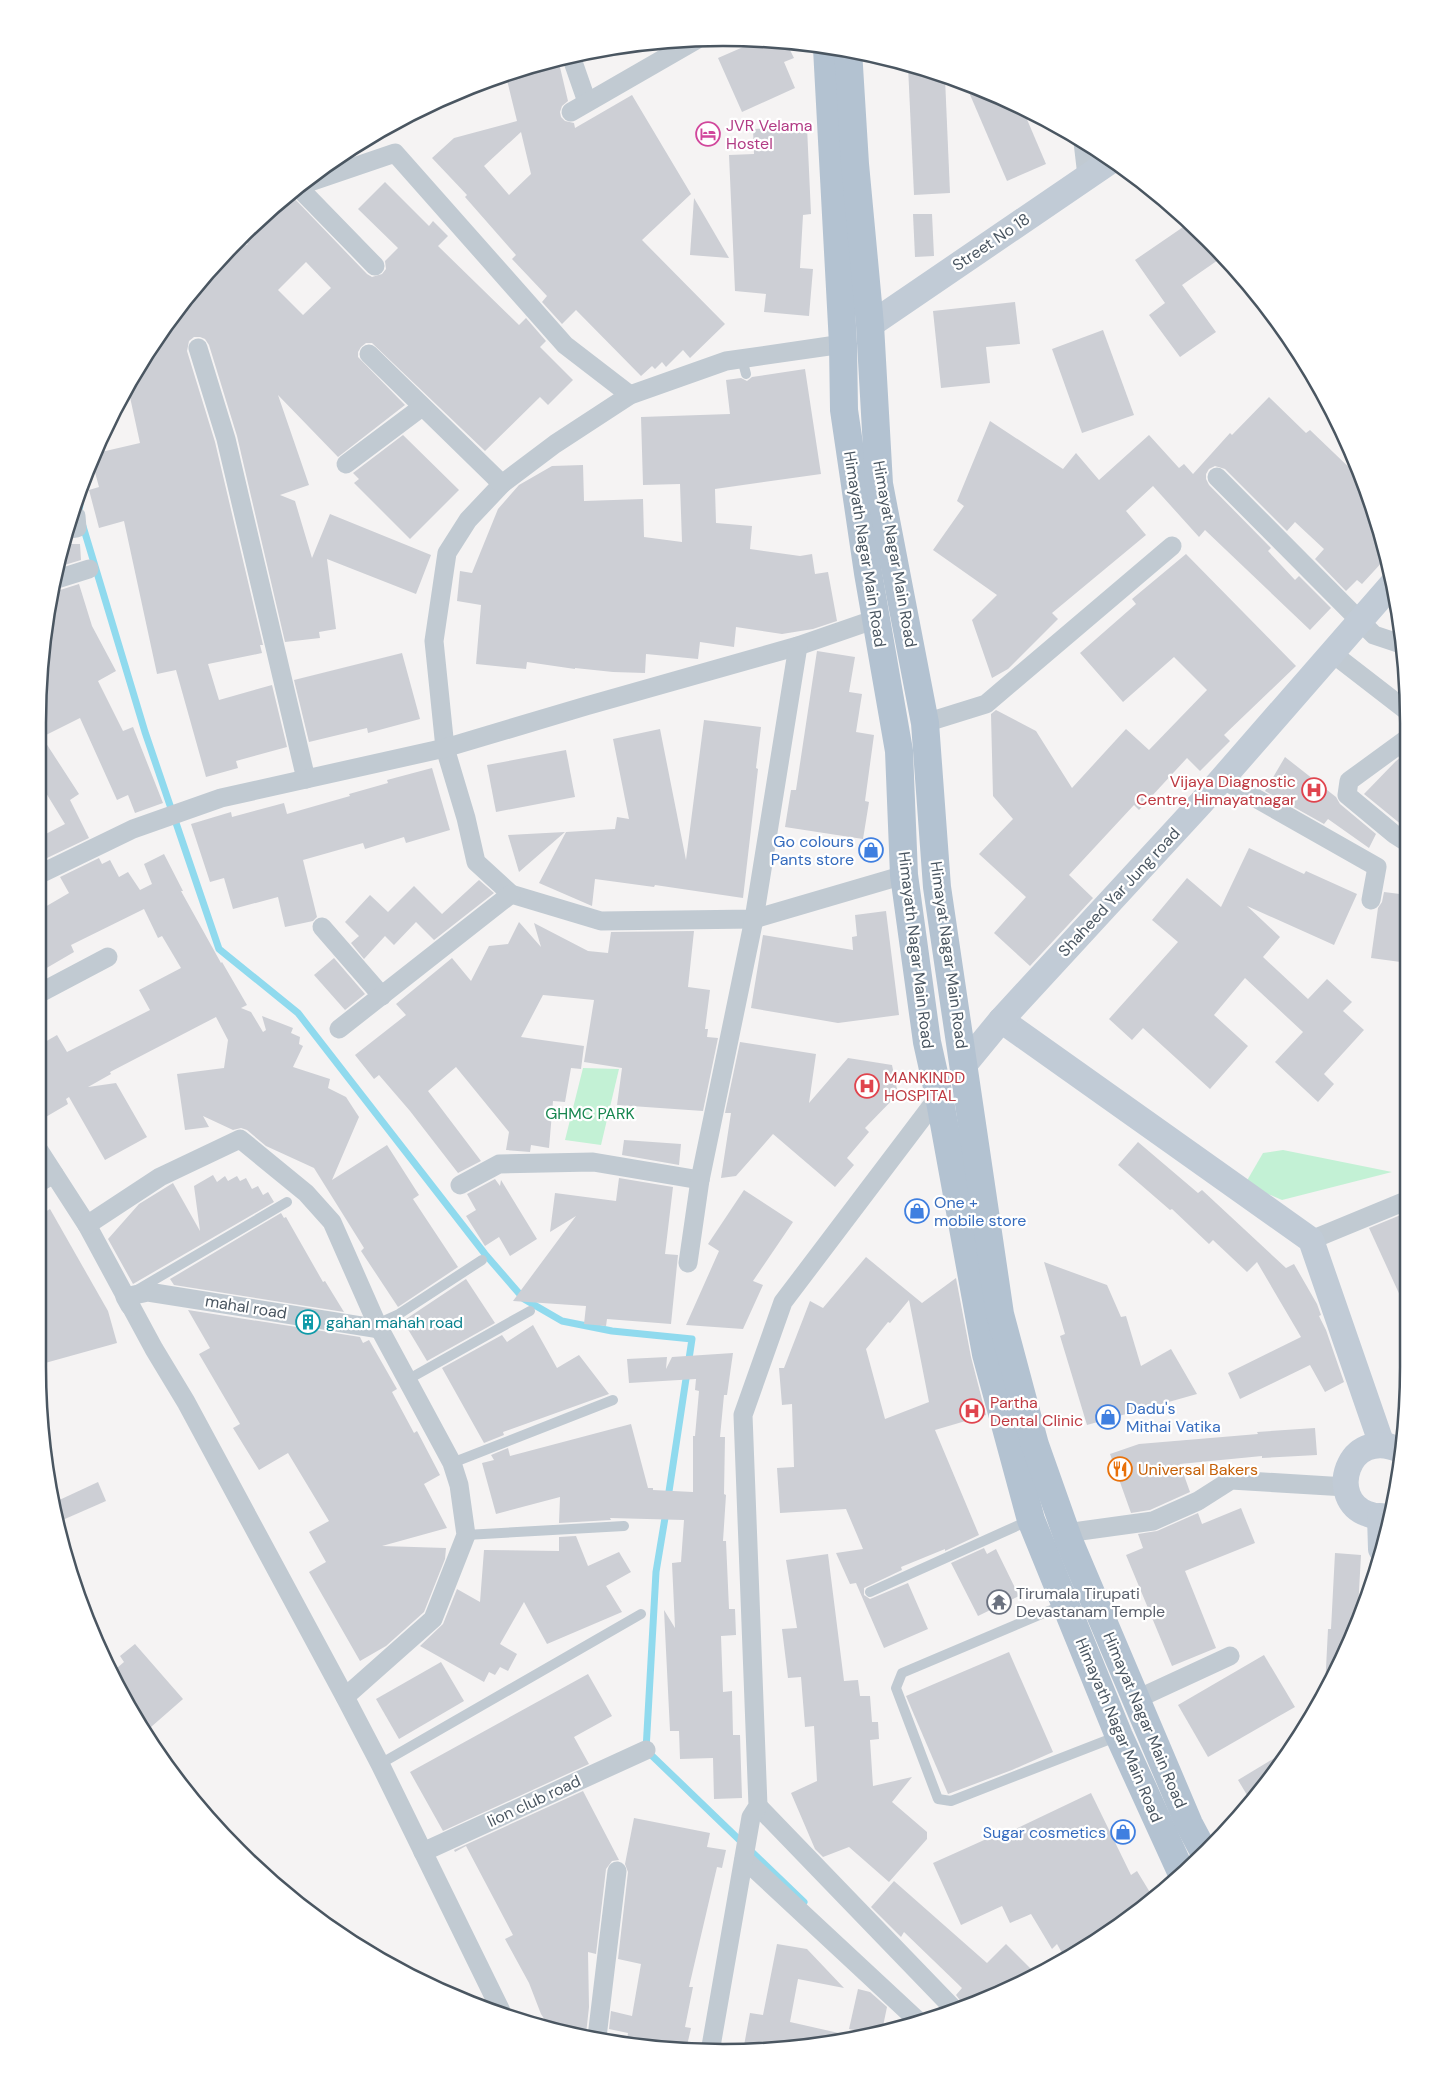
<svg xmlns="http://www.w3.org/2000/svg" width="1446" height="2090" font-family="'DM Sans',sans-serif">
<style>
.green{fill:#c3f1d5}
.lines{fill:none;stroke-linecap:round;stroke-linejoin:round}
.stream{stroke:#90daee;stroke-width:7}
.building{fill:#cdcfd5;fill-rule:evenodd}
.lane{stroke:#c1cad2;stroke-width:10}
.street{stroke:#c1cad2;stroke-width:19}
.secondary{stroke:#c1cbd6;stroke-width:26}
.primary{stroke:#b3c2d1;stroke-width:28}
.labels{text-anchor:middle;dominant-baseline:central;stroke-width:4.5;stroke-linejoin:round;paint-order:stroke}
.hotel-label{font-size:16px;fill:#b23c85;stroke:#fff;text-anchor:start}
.street-label{font-size:16px;fill:#4a5661;stroke:#fff}
.health-label{font-size:16px;fill:#be3a42;stroke:#fff;text-anchor:start}
.shop-label{font-size:16px;fill:#366cbe;stroke:#fff;text-anchor:end}
.park-label{font-size:16px;fill:#17864f;stroke:#fff}
.culture-label{font-size:16px;fill:#0d838f;stroke:#fff;text-anchor:start}
.food-label{font-size:16px;fill:#c56008;stroke:#fff;text-anchor:start}
.worship-label{font-size:16px;fill:#5b616d;stroke:#fff;text-anchor:start}
.rim{fill:none;stroke:#4a5661;stroke-width:2.5}
</style>
<rect width="100%" height="100%" fill="#f5f3f3"/>
<g class="green">
<path d="M583 1068 619 1069 601 1145 565 1140Z"/>
<path d="M1283 1150 1392 1172 1282 1200 1245 1184 1263 1153Z"/>
</g>
<g class="lines">
<g class="stream">
<path d="M80 504 79 513 145 732 219 949 298 1013 485 1254 524 1299 562 1321 612 1331 692 1339 668 1498"/>
<path d="M666 1512 656 1572 646 1750 804 1902"/>
</g>
</g>
<g class="building">
<path d="M757 41 787 44 794 58 784 62 795 88 742 112 718 58Z"/>
<path d="M559 63 568 101 562 106 560 112 561 117 565 121 574 123 575 128 632 95 691 194 642 240 725 324 690 358 683 350 666 367 662 362 655 369 652 366 641 376 576 310 562 324 542 302 547 296 512 259 516 255 465 197 467 195 432 158 454 138 517 121 506 76ZM521 132 531 174 509 195 484 166Z"/>
<path d="M908 66 945 78 950 193 914 195Z"/>
<path d="M965 83 986 90 1023 110 1046 164 1007 181Z"/>
<path d="M807 127 811 214 803 215 800 268 813 269 809 316 764 312 766 294 735 291 729 155 754 154 753 129Z"/>
<path d="M385 182 429 226 433 221 448 236 438 246 519 325 526 318 546 341 540 347 573 380 548 405 540 397 485 451 372 343H366L361 347 358 352V357L405 405 338 457 278 395 309 485 280 495 295 501 312 558 330 514 431 555 416 594 327 559 336 629 319 632 320 638 285 642 237 436 209 345 205 339 200 337H194L189 341 187 351 215 442 263 645H260L262 653 208 664 219 700 272 685 287 747 236 761 238 768 206 777 176 670 157 674 124 521 99 528 89 490 99 487 93 465 97 453 140 443 128 388 179 306 222 257 248 244 240 237 291 195 367 274 372 277 382 274 386 269 385 261 398 248 358 209ZM306 262 331 288 303 315 278 290Z"/>
<path d="M694 198 729 258 690 255Z"/>
<path d="M913 214H932L934 256 915 257Z"/>
<path d="M1189 223 1207 238 1221 258 1182 285 1216 332 1180 357 1149 315 1165 303 1135 260Z"/>
<path d="M1015 302 1020 344 986 347 990 383 941 388 933 311Z"/>
<path d="M1103 330 1134 415 1082 433 1052 349Z"/>
<path d="M805 369 821 474 715 489 716 523 752 526 750 549 800 556 812 554 815 574 828 572 837 621 813 629 782 634 736 627 734 647 700 642 698 659 646 654 645 673 613 672 575 668V669L527 662 526 669 476 664 481 605 457 601 460 571 472 573 498 509 519 485 552 466 583 465 584 501 643 499 644 537 682 542 680 484 643 485 641 417 730 414 726 380 741 378 747 381 752 377Z"/>
<path d="M1269 397 1306 433 1310 430 1357 475 1385 559 1362 584 1357 580 1346 591 1315 559 1324 549 1295 522 1287 531 1225 469 1215 466 1209 469 1206 474V479L1209 485 1271 548 1268 551 1295 580 1299 576 1331 608 1310 630 1205 530 1199 537 1153 486 1126 511 1146 535 1052 613 1058 619 1008 669 992 678 972 620 997 595 933 550 964 506 957 501 990 421 1063 469 1076 453 1099 480 1149 435 1179 468 1184 464 1193 474 1230 433 1232 435Z"/>
<path d="M403 435 459 490 410 539 354 483 359 479 353 473Z"/>
<path d="M66 544H80L81 560 58 567Z"/>
<path d="M1186 554 1296 666 1224 735 1230 741 1200 771 1187 758 1139 810 1134 805 1069 875 1093 898 1030 966 994 933 1026 897 979 854 1013 819 993 796 991 714 996 710 1036 731 1072 788 1126 729 1149 750 1207 690 1174 657 1123 702 1080 653 1136 604 1132 599Z"/>
<path d="M79 584 92 626 116 671 98 681 123 731 133 727 163 803 135 813 128 795 117 800 80 718 42 737 79 794 70 800 89 838 47 858 38 838 65 824 46 793 38 798V723L51 591H57Z"/>
<path d="M817 651 855 657 849 692 862 694 856 732 874 735 865 801 869 802 863 839 785 827 791 790H796Z"/>
<path d="M402 653 420 719 368 733 367 728 309 742 294 680Z"/>
<path d="M704 720 761 727 756 768 758 769 743 898 655 885 654 887 595 879 592 906 539 883 566 832 615 829 617 817 629 819 613 739 660 729 686 860Z"/>
<path d="M566 750 575 797 496 812 487 765Z"/>
<path d="M1408 752V830L1364 794 1396 761Z"/>
<path d="M1285 757 1336 797 1340 804 1376 834 1369 848 1328 819 1324 824 1265 791Z"/>
<path d="M432 768 450 830 406 843 404 837 365 849 363 843 303 860 317 917 313 921 285 927 278 897 233 909 224 878 210 882 191 824 231 812 232 817 284 803 287 814 350 796 349 794 388 783 387 780Z"/>
<path d="M565 832 519 872 508 835Z"/>
<path d="M1249 848 1304 874 1306 871 1357 894 1334 945 1247 906 1280 937 1263 957 1308 999 1327 979 1352 1002 1343 1011 1364 1030 1324 1074 1334 1084 1318 1102 1275 1062 1303 1032 1245 978 1214 1015 1248 1046 1210 1089 1143 1028 1132 1040 1109 1019 1178 942 1152 920 1187 878 1221 907Z"/>
<path d="M164 854 183 891H181L221 963 222 962 247 1005 241 1008 251 1012 263 1032 266 1030 262 1016 293 1028 291 1033 300 1037 299 1044 303 1046 293 1067 330 1079 328 1088 346 1097 359 1117 332 1180 387 1145 419 1195 413 1199 458 1267 398 1307 361 1251 364 1248 314 1168 266 1146 247 1130 241 1128 233 1130 203 1116 209 1127 185 1130 177 1074 224 1068 228 1040 216 1017 110 1072 111 1074 88 1087 116 1083 147 1137 105 1160 69 1097 66 1099 68 1104 44 1118 38 1107V1046L57 1035 67 1052 150 1010 139 990 181 968 162 936 158 938 144 909 71 945 74 952 38 973V911L69 893 60 877 99 858 102 864 110 860 119 877 128 872 140 890 152 884 144 864Z"/>
<path d="M479 880 494 893 434 940 416 922 394 945 385 936 364 959 351 943 359 936 345 922 370 895 388 912 414 886 442 914Z"/>
<path d="M1384 892 1408 895V963L1371 958 1378 908 1382 902Z"/>
<path d="M886 911 899 1015 838 1023 751 1008 763 935 853 950 852 937 857 936 855 915Z"/>
<path d="M519 922 541 947 534 923 588 951 608 953 611 932 694 931 688 987 710 990 705 1029H708L707 1037 718 1038 703 1111 617 1105 622 1068 584 1062 594 1000 543 995 521 1037 584 1046 581 1069 571 1068 565 1102 553 1101 549 1148 531 1145 530 1152 506 1150 509 1132 456 1067 428 1091 481 1161 458 1173 410 1111 379 1075 374 1079 355 1055 406 1015 396 1004 452 958 471 981 489 946 508 944Z"/>
<path d="M334 958 365 994 345 1010 314 975Z"/>
<path d="M740 1042 816 1054 809 1103 848 1058 892 1065 898 1094 865 1128 869 1132 847 1158 854 1165 835 1187 773 1134 736 1176 721 1178 731 1113H725Z"/>
<path d="M624 1140 681 1144 679 1165 622 1155Z"/>
<path d="M1138 1142 1198 1193 1202 1190 1286 1268 1294 1264 1317 1304 1321 1315 1319 1316 1326 1330 1344 1382 1325 1392 1310 1365 1240 1399 1228 1373 1301 1337 1257 1262 1247 1272 1213 1240 1209 1244 1172 1209 1170 1210 1118 1165Z"/>
<path d="M213 1175 217 1182 225 1176 228 1181 237 1176 240 1181 246 1178 252 1189 258 1186 263 1195 268 1192 274 1202 133 1284 108 1239 139 1204 173 1183 200 1231 194 1186Z"/>
<path d="M619 1178 673 1187 665 1254 678 1255 671 1324 607 1319 606 1326 584 1324 586 1306 513 1301 576 1216 550 1232 555 1193 616 1201Z"/>
<path d="M495 1179 500 1186 501 1180 537 1239 510 1256 499 1237 485 1246 466 1216 476 1210 467 1194Z"/>
<path d="M744 1190 793 1222 753 1281 763 1285 743 1329 686 1325 719 1251 708 1244Z"/>
<path d="M50 1209 108 1311 117 1343 38 1365V1216Z"/>
<path d="M1408 1212V1313L1369 1228Z"/>
<path d="M281 1213 284 1218 286 1217 323 1282 325 1281 344 1312 174 1285 170 1279Z"/>
<path d="M866 1257 922 1303 956 1278 971 1357 986 1415 935 1430 979 1535 945 1551V1549L901 1567 902 1570 864 1588V1595L870 1599 908 1583 928 1629 884 1648 856 1583 850 1584 836 1553 863 1549 846 1509 780 1513 777 1468 794 1467 792 1404 782 1405 779 1368H784L810 1301 823 1308ZM909 1300 929 1402 885 1419 866 1349 888 1322 890 1323Z"/>
<path d="M1044 1262 1107 1285 1121 1317 1126 1316 1141 1366 1171 1349 1197 1394 1087 1425 1060 1336 1065 1334Z"/>
<path d="M466 1279 495 1323 427 1361 403 1321Z"/>
<path d="M188 1310 360 1337 363 1343 369 1340 397 1389 392 1392 414 1433 417 1431 440 1475 424 1484 447 1528 382 1546 446 1548 445 1559 424 1612 386 1646 360 1661 309 1572 326 1562 309 1532 329 1521 288 1453 259 1470 233 1428 240 1424 199 1354 210 1348Z"/>
<path d="M533 1325 557 1368 579 1355 609 1394 503 1432 504 1435 484 1443 442 1368 502 1335 507 1342Z"/>
<path d="M733 1353 727 1395H724L720 1437H725L724 1494 726 1495 723 1541H726L729 1609H735L736 1635 721 1636 723 1692 732 1691 733 1735H740L742 1798 714 1799 713 1758 680 1759 679 1731H670L664 1610 675 1628 672 1563 681 1562 684 1520 610 1518 611 1520 559 1523 560 1497 496 1514 482 1463 494 1460 491 1455 508 1448 510 1456 631 1424 648 1488H653V1490L693 1492V1436H695L699 1391 695 1390 696 1379 629 1383 627 1359 667 1357 666 1369 672 1357Z"/>
<path d="M1315 1428 1317 1455 1262 1458V1456L1180 1464 1190 1492 1150 1510 1131 1513 1110 1454 1139 1444 1258 1434 1257 1432Z"/>
<path d="M98 1482 106 1501 58 1522 55 1502Z"/>
<path d="M1241 1508 1255 1543 1185 1571 1216 1648 1172 1666 1126 1555 1143 1548 1138 1534 1157 1531 1198 1513 1202 1524Z"/>
<path d="M576 1536 588 1566 619 1552 631 1572 606 1586 622 1612 547 1644 524 1602 500 1644 517 1654 508 1671 500 1667 495 1675 489 1672 484 1682 420 1646 443 1624 457 1589 480 1602 484 1550 559 1551V1537Z"/>
<path d="M984 1548 987 1554 996 1549 1019 1596 978 1616 951 1563Z"/>
<path d="M1335 1553 1361 1555 1357 1627 1325 1688 1328 1629H1331Z"/>
<path d="M828 1554 844 1681 858 1680 860 1696H870L872 1722H878L879 1739 870 1740 873 1786 912 1777 892 1802 927 1832V1839L889 1882 849 1847 823 1857 815 1849 791 1793 817 1781 814 1726 805 1727 801 1677 788 1678 782 1629 797 1628 786 1560Z"/>
<path d="M135 1644 183 1699 151 1727 121 1692 110 1674 124 1662 120 1656Z"/>
<path d="M1009 1652 1053 1752 1012 1770 948 1794 906 1696Z"/>
<path d="M1264 1655 1295 1707 1208 1757 1178 1705Z"/>
<path d="M441 1662 464 1701 399 1739 376 1699Z"/>
<path d="M588 1674 612 1716 574 1737 589 1764 443 1831 410 1772Z"/>
<path d="M1288 1750 1289 1752 1250 1800 1238 1780Z"/>
<path d="M583 1791 619 1860 612 1861 606 1869 596 1954 588 1952 589 2007 586 2034 547 2023 541 2014 529 1983 505 1939 513 1935 466 1846 455 1852 454 1850Z"/>
<path d="M1091 1793 1131 1875 1137 1871 1154 1899 1140 1911 1065 1958 1057 1944 1052 1949 1031 1914 1010 1923 1002 1906 961 1925 933 1863 1002 1832 1003 1835Z"/>
<path d="M634 1818 710 1833 707 1847 726 1850 722 1868 717 1867 689 1987H693L685 2027 691 2028 686 2050 626 2045 628 2033 609 2029 611 2011 632 2016 641 1964 618 1959 628 1872 625 1864Z"/>
<path d="M894 1881 987 1963 1006 1944 1032 1970 1016 1985 962 2003 956 1995 962 1988 904 1932 901 1937 871 1907Z"/>
<path d="M777 1944 807 1949 844 1988 798 1979 790 2022 852 2036V2040L743 2051 750 2013 763 2015Z"/>
<path d="M858 1989 870 1992 887 2007 882 2031 874 2034 849 2029Z"/>
</g>
<g class="lines">
<g class="lane">
<path d="M742 359 746 374"/>
<path d="M137 1290 287 1202"/>
<path d="M377 1324 399 1314 482 1260"/>
<path d="M407 1380 530 1311"/>
<path d="M452 1463 613 1400"/>
<path d="M466 1535 624 1526"/>
<path d="M870 1592 1030 1520"/>
<path d="M1063 1605 902 1673 896 1688 938 1799 951 1801 1118 1736"/>
<path d="M380 1764 641 1614"/>
</g>
<g class="street">
<path d="M571 56 587 102"/>
<path d="M571 112 696 40"/>
<path d="M1083 142 1087 176"/>
<path d="M304 184 395 153 565 345 630 395"/>
<path d="M299 188 375 266"/>
<path d="M843 344 726 361 630 395 555 444 502 484 468 520 447 553 434 641 445 748 466 818 476 862 511 894 601 921 754 919 904 875"/>
<path d="M198 348 226 439 306 779"/>
<path d="M369 354 502 484"/>
<path d="M346 464 422 407"/>
<path d="M1217 477 1374 635 1401 644"/>
<path d="M71 529 77 528 76 516"/>
<path d="M54 580 89 569"/>
<path d="M1332 653 1407 711"/>
<path d="M925 723 986 704 1172 546"/>
<path d="M1408 738 1349 781 1347 795 1394 834 1408 843"/>
<path d="M1222 779 1377 867 1371 900"/>
<path d="M38 875 133 829 221 798 445 748 586 706 798 646 876 619"/>
<path d="M322 927 382 996"/>
<path d="M38 994 108 957"/>
<path d="M339 1029 511 894"/>
<path d="M38 1149 87 1225 154 1349 186 1402 345 1697 380 1764 501 2011"/>
<path d="M38 1183 54 1174"/>
<path d="M460 1185 499 1164 593 1162 700 1180"/>
<path d="M87 1225 160 1177 240 1139 306 1193 332 1222 377 1324 452 1463 459 1485 466 1535 433 1619 345 1697"/>
<path d="M1311 1240 1408 1200"/>
<path d="M688 1263 700 1180 754 919 798 646"/>
<path d="M130 1306 125 1297 148 1292 380 1329"/>
<path d="M1066 1533 1153 1521 1198 1501 1231 1480 1346 1487"/>
<path d="M1137 1699 1230 1656"/>
<path d="M758 1806 952 2007"/>
<path d="M423 1852 646 1750"/>
<path d="M744 1859 916 2019"/>
<path d="M597 2037 617 1871"/>
<path d="M710 2052 751 1817 758 1806 743 1415 783 1302 939 1096"/>
</g>
<g class="secondary">
<path d="M870 325 1112 160"/>
<path d="M1001 1020 1311 1240 1382 1445"/>
<path d="M964 1065 1001 1020 1201 803 1393 583"/>
<path d="M1391 1515C1383 1518 1376 1517 1368 1514 1326 1500 1347 1426 1400 1450"/>
<path d="M1380 1516 1381 1549"/>
</g>
<g class="primary">
<path d="M827 48 843 344 844 410 868 573 899 751 904 875 927 1042 939 1096 986 1354 1031 1520 1119 1736 1182 1874"/>
<path d="M848 50 855 164 870 325 879 484 925 723 937 887 1000 1314 1035 1445 1069 1541 1189 1824 1205 1854"/>
</g>
</g>
<defs>
<g id="hotel-ring" transform="scale(1.25)"><circle r="9.5" fill="#fff" stroke="#d1479c" stroke-width="1.5"/><path d="M-6-4.5h1.5V1H6V5H4.5V3h-9V5H-6ZM-4 0a1.8 1.8 0 1 1 3.6 0ZM.5 0V-2.5h3Q6-2.5 6 0Z" fill="#d1479c"/></g>
<g id="hospital-ring" transform="scale(1.25)"><circle r="9.5" fill="#fff" stroke="#e0444e" stroke-width="1.5"/><path d="M-5-5h3v3.5h4V-5h3V5h-3V1.5h-4V5h-3Z" fill="#e0444e"/></g>
<g id="shop-ring" transform="scale(1.25)"><circle r="9.5" fill="#fff" stroke="#3f7fe0" stroke-width="1.5"/><path d="M-5-2.5h2.3a2.7 3.5 0 0 1 5.4 0H5L5.5 6h-11ZM-1.5-2.5h3a1.5 2.3 0 0 0-3 0Z" fill="#3f7fe0"/></g>
<g id="building-ring" transform="scale(1.25)"><circle r="9.5" fill="#fff" stroke="#0f9aa8" stroke-width="1.5"/><path d="M-4-6H4V6H1V3H-1V6H-4ZM-2.5-4.3h1.7v1.8h-1.7ZM.8-4.3h1.7v1.8H.8ZM-2.5-1h1.7V.8h-1.7ZM.8-1h1.7V.8H.8Z" fill="#0f9aa8"/></g>
<g id="restaurant-ring" transform="scale(1.25)"><circle r="9.5" fill="#fff" stroke="#e8710a" stroke-width="1.5"/><path d="M-5-6h1v4h1v-4h1v4h1v-4h1v5L-1.5 .5V6h-2V.5L-5-1ZM5-6V6H3V1.5H1.5Q1.5-4 5-6Z" fill="#e8710a"/></g>
<g id="temple-ring" transform="scale(1.25)"><circle r="9.5" fill="#fff" stroke="#6b7280" stroke-width="1.5"/><path d="M0-6L5-2H3V0L6.5 2.5H4V6H1.5V3h-3V6H-4V2.5H-6.5L-3 0V-2H-5Z" fill="#6b7280"/></g>
</defs>
<g fill-rule="evenodd">
<use href="#hotel-ring" x="708" y="134"/>
<use href="#hospital-ring" x="1314" y="790"/>
<use href="#shop-ring" x="871" y="850"/>
<use href="#hospital-ring" x="867" y="1086"/>
<use href="#shop-ring" x="917" y="1211"/>
<use href="#building-ring" x="308" y="1322"/>
<use href="#hospital-ring" x="972" y="1411"/>
<use href="#shop-ring" x="1108" y="1417"/>
<use href="#restaurant-ring" x="1120" y="1469"/>
<use href="#temple-ring" x="999" y="1602"/>
<use href="#shop-ring" x="1123" y="1832"/>
</g>
<g class="labels">
<g class="hotel-label">
<text x="726" y="125">JVR Velama<tspan x="726" dy="18">Hostel</tspan></text>
</g>
<g class="street-label">
<text transform="translate(991 242) rotate(-34)">Street No 18</text>
<text transform="translate(865 549) rotate(81)">Himayath Nagar Main Road</text>
<text transform="translate(895 554) rotate(80)">Himayat Nagar Main Road</text>
<text transform="translate(1119 892) rotate(-47)">Shaheed Yar Jung road</text>
<text transform="translate(916 950) rotate(83)">Himayath Nagar Main Road</text>
<text transform="translate(949 955) rotate(82)">Himayat Nagar Main Road</text>
<text transform="translate(246 1307) rotate(9)">mahal road</text>
<text transform="translate(1145 1720) rotate(67)">Himayat Nagar Main Road</text>
<text transform="translate(1119 1730) rotate(67)">Himayath Nagar Main Road</text>
<text transform="translate(534 1801) rotate(-25)">lion club road</text>
</g>
<g class="health-label">
<text x="1296" y="781" text-anchor="end">Vijaya Diagnostic<tspan x="1296" dy="18">Centre, Himayatnagar</tspan></text>
<text x="884" y="1077">MANKINDD<tspan x="884" dy="18">HOSPITAL</tspan></text>
<text x="990" y="1402">Partha<tspan x="990" dy="18">Dental Clinic</tspan></text>
</g>
<g class="shop-label">
<text x="854" y="841">Go colours<tspan x="854" dy="18">Pants store</tspan></text>
<text x="934" y="1202" text-anchor="start">One +<tspan x="934" dy="18">mobile store</tspan></text>
<text x="1126" y="1408" text-anchor="start">Dadu's<tspan x="1126" dy="18">Mithai Vatika</tspan></text>
<text x="1106" y="1832">Sugar cosmetics</text>
</g>
<g class="park-label">
<text x="590" y="1113">GHMC PARK</text>
</g>
<g class="culture-label">
<text x="326" y="1322">gahan mahah road</text>
</g>
<g class="food-label">
<text x="1138" y="1469">Universal Bakers</text>
</g>
<g class="worship-label">
<text x="1016" y="1593">Tirumala Tirupati<tspan x="1016" dy="18">Devastanam Temple</tspan></text>
</g>
</g>
<path d="M0 0H1446V2090H0ZM723 46H723A677 677 0 0 1 1400 723V1367A677 677 0 0 1 723 2044H723A677 677 0 0 1 46 1367V723A677 677 0 0 1 723 46Z" fill="#fff" fill-rule="evenodd"/>
<path class="rim" d="M723 46H723A677 677 0 0 1 1400 723V1367A677 677 0 0 1 723 2044H723A677 677 0 0 1 46 1367V723A677 677 0 0 1 723 46Z"/>
</svg>
